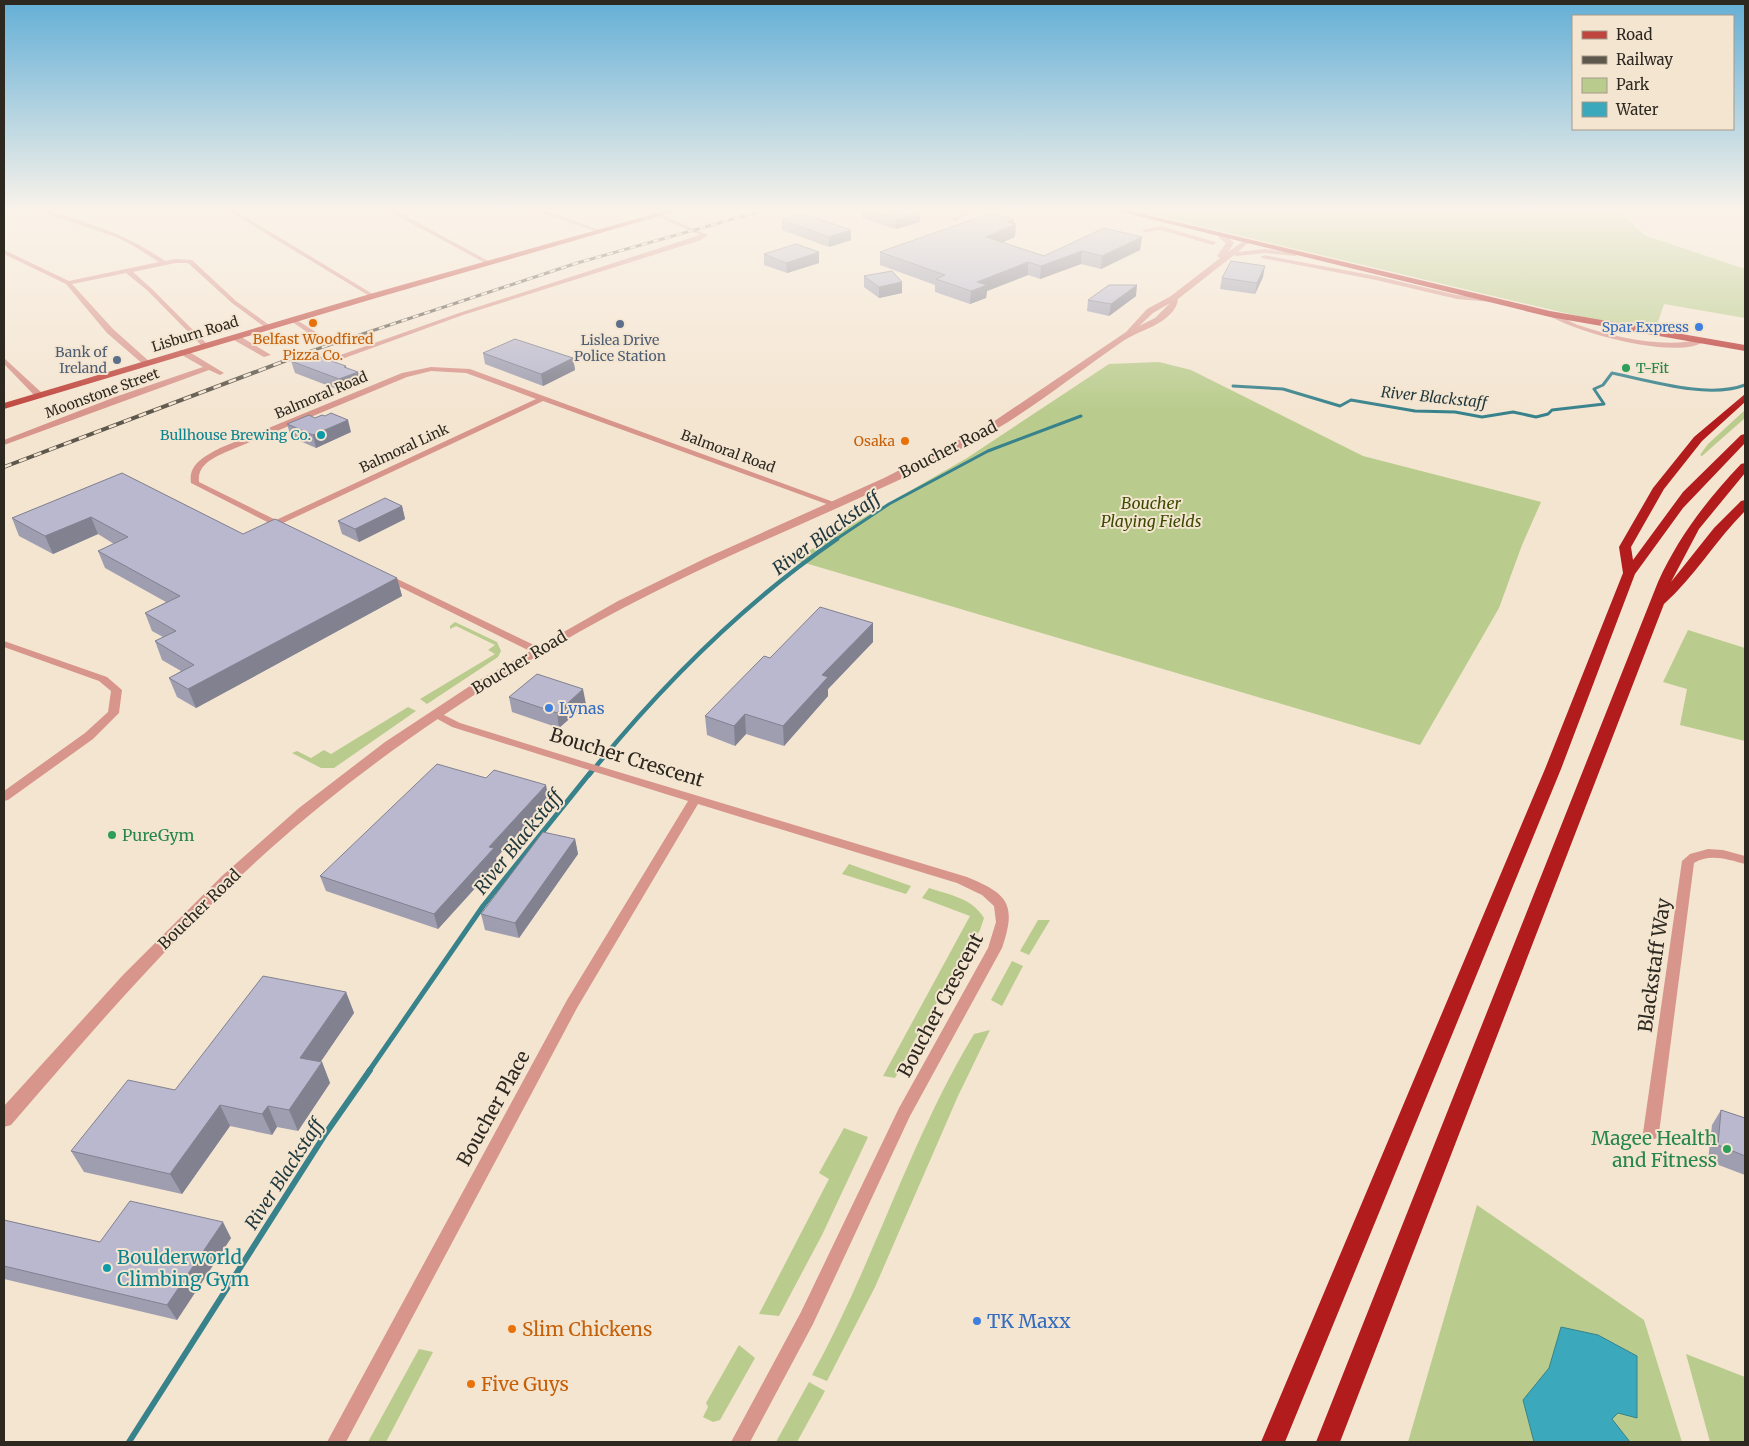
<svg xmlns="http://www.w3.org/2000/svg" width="1749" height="1446" font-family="Merriweather,serif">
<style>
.green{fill:#b9cc8d}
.water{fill:#3ca8bb;stroke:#38828c}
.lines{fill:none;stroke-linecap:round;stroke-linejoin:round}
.stream-far3{stroke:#38828c;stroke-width:3}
.stream-far2{stroke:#38828c;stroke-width:4.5}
.stream-far1{stroke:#38828c;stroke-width:5}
.stream{stroke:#38828c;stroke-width:6}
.minor{fill:#d8958c;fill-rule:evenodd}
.tertiary{fill:#d8958c;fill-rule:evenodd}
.primary{fill:#bf463e;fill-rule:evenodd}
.trunk{fill:#b9312e;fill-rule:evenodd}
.motorway{fill:#b31c1d;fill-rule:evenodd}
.rail-far1-casing{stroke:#5e574c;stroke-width:3}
.rail-casing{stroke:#5e574c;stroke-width:4}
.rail-far1{stroke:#f4e5d1;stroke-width:2;stroke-dasharray:6;stroke-linecap:butt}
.rail{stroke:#f4e5d1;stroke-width:2.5;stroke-dasharray:8;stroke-linecap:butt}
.wall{fill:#9f9eb1}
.shaded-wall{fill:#828190}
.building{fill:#b9b8ce;stroke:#828190}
.food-dot{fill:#e8710a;stroke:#f4e5d1;stroke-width:2}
.service-dot{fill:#5c6f8a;stroke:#f4e5d1;stroke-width:2}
.shop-dot{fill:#3f7fe0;stroke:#f4e5d1;stroke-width:2}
.leisure-dot{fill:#2e9e5b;stroke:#f4e5d1;stroke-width:2}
.culture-dot{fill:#0f9aa8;stroke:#f4e5d1;stroke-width:2}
.labels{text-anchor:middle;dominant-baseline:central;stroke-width:4;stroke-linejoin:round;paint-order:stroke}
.far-shop-label{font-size:14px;fill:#366cbe;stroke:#f4e5d1;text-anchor:end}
.far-street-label{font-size:14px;fill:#2d2820;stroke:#f4e5d1}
.far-food-label{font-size:14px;fill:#c56008;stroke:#f4e5d1}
.far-service-label{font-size:14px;fill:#4e5e75;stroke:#f4e5d1}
.far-leisure-label{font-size:14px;fill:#27864d;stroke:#f4e5d1;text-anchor:start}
.far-culture-label{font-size:14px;fill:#0d838f;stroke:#f4e5d1;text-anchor:end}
.far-water-label{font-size:15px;font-style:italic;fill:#1f373c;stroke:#f4e5d1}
.street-label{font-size:16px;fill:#2d2820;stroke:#f4e5d1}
.park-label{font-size:16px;font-style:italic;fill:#3b4a00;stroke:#f4e5d1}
.shop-label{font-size:16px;fill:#366cbe;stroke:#f4e5d1;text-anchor:start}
.leisure-label{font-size:16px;fill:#27864d;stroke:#f4e5d1;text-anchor:start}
.water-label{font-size:18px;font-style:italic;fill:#1f373c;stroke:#f4e5d1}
.near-street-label{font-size:19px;fill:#2d2820;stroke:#f4e5d1}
.near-leisure-label{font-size:19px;fill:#27864d;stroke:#f4e5d1;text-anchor:end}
.near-culture-label{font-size:19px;fill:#0d838f;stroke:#f4e5d1;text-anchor:start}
.near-shop-label{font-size:19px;fill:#366cbe;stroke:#f4e5d1;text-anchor:start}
.near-food-label{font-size:19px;fill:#c56008;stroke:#f4e5d1;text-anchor:start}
</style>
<rect width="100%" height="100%" fill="#f4e5d1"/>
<g class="green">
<path d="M1123 208H1617L1644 235 1745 269V318L1664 304 1655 331 1616 325Z"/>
<path d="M1159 362 1191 370 1363 456 1541 502 1522 545 1499 608 1420 745 795 560 835 534 967 458 1109 364Z"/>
<path d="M1745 410V418L1702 456 1700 455 1708 444Z"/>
<path d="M455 622 497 642 501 651 498 657 489 663 427 704 420 699 495 654 488 650 495 645 456 626 450 629V626Z"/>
<path d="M1688 630 1745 648V741L1680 725 1687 689 1663 682Z"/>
<path d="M408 707 416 711 334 768H321L292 753 297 751 311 758 324 750 331 754Z"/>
<path d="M849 864 911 886 906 894 842 874Z"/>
<path d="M929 888C950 895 972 898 984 918L980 930 916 1038 895 1078 883 1076 970 916 922 898Z"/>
<path d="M1038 920H1050L1029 955 1020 951Z"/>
<path d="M1012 961 1023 966 1002 1006 991 1000Z"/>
<path d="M990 1030 958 1096 875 1287 827 1381 812 1375C873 1265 909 1142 974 1034Z"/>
<path d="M844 1128 868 1137 822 1235 779 1316 759 1314 829 1179 819 1173Z"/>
<path d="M1477 1205 1644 1320 1682 1442H1408Z"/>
<path d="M739 1345 755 1358 720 1420 713 1422 703 1417 708 1407 706 1403Z"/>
<path d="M419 1349 433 1352 386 1442H368Z"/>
<path d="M1686 1354 1745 1377V1442H1710Z"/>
<path d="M809 1382 825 1391 797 1442H776Z"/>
</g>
<path class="water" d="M1561 1327 1598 1335 1637 1356V1418L1618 1413 1612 1419 1630 1442H1534L1523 1400 1549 1368Z"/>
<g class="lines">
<g class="stream-far3">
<path d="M1233 386 1283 389 1340 406 1351 400 1415 411 1455 412 1482 417 1513 412 1536 417 1548 414 1552 410 1604 404 1594 389 1603 385 1612 373C1650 381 1708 399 1745 385"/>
<path d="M835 540 889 504 988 451 1081 416"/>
</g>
<path class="stream-far2" d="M589 775C660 687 744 603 837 539"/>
<path class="stream-far1" d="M369 1071 483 906 590 773"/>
<path class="stream" d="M129 1442 326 1133 370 1070"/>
<g class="minor">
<path d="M29 208H39C84 221 127 234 165 261L175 259 192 260 236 301 272 327 266 328 232 303 188 263H175L133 272 152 289 207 344 208 346 204 348 148 291 126 273 72 284 113 329 151 363 144 365 107 333 66 284 4 254V250L69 281 159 262 132 245 116 237Z"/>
<path d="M224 208H231L376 296 371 297Z"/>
<path d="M383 208H391L492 263 487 264Z"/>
<path d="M527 208H537L603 231 598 232Z"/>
<path d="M973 208H981L955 221 950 220Z"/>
<path d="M656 214H660L708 235 701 240 463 315 339 360 332 358 459 313 700 235 656 216Z"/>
<path d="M1161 226 1215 242 1216 243 1213 245 1161 230 1145 232 1142 230Z"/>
<path d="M1264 255 1376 276 1457 295 1492 298 1495 300 1492 302 1457 299 1376 280 1262 258 1261 257Z"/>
<path d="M1550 312C1560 315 1568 321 1578 325 1614 337 1665 349 1701 339L1705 341C1678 361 1574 332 1548 315L1547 314Z"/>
<path d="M293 318 295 319 324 337 317 339 291 321 290 320Z"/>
<path d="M232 335H238L271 355 264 357 232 339Z"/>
<path d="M180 350H186L224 373 220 375 209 370 4 445V440L115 397 203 367 180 354Z"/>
<path d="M4 358 42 393V397H36L4 364Z"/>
<path d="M431 367 470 369 839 504 835 507 832 506 543 401 283 523 290 528 285 531 191 483C188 464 205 456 220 448L402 373ZM431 371 466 373 536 399 276 520 199 482C197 465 213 458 226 452L407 377Z"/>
<path d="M385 573 540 648 541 650 536 653 532 652 382 578 380 576Z"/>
<path d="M4 641 107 677 122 690 119 713 93 739 8 800 4 801V791L85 733 108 712 111 691 99 681 4 647Z"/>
<path d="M436 711 460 723 582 761 967 877C1008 894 1017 904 1002 948L910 1116 813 1324 750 1442H731L801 1312 899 1108 988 948 996 922 994 906 982 895 957 883 698 804 577 1008 346 1442H327L567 1000 688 801 452 727 432 716 430 714Z"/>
<path d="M1708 849 1723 850 1745 856V864C1729 860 1710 853 1694 863L1659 1133 1657 1138 1651 1140 1645 1138 1643 1133 1682 861 1690 854Z"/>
</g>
<path class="tertiary" d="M1219 234H1225L1234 243 1228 252 1245 240 1249 242 1238 252 1265 249 1299 254 1295 256 1265 253 1237 256 1234 255 1178 299C1177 309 1170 315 1162 321 1150 329 1135 333 1123 341 1081 370 1041 402 998 428 931 468 859 498 788 530 717 561 647 594 579 632 469 694 364 765 270 849 176 933 93 1030 11 1125L4 1127V1106L123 975 223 875 299 808 385 742 476 682 618 601 706 558 884 478 990 424 1126 332 1147 309 1171 296 1220 258 1217 256 1226 243 1219 238ZM1170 303 1155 318 1139 326 1153 313Z"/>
<path class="primary" d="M675 208H687L376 298 4 409V403L370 294Z"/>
<path class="trunk" d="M1105 208H1118L1550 311 1745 345V351L1550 317Z"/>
<g class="motorway">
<path d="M1745 394V402L1702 441 1664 489 1631 547 1633 560 1683 492 1741 435 1745 434V443L1683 508 1635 574 1561 769 1285 1442H1261L1545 769 1623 573 1619 547 1653 488 1694 437Z"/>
<path d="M1745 463V473L1699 529 1671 582 1714 528 1741 501 1745 500V511C1716 540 1695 576 1664 604L1340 1442H1316L1658 582C1679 536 1707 500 1741 464Z"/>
</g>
<g class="rail-far1-casing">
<path id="rail-far1" d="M299 355 577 263 772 208"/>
</g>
<g class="rail-casing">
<path id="rail" d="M4 467 303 354"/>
</g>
<use href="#rail-far1" class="rail-far1"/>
<use href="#rail" class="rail"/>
</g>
<g class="wall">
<path d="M862 208 920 212V222L896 229 862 218Z"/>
<path d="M1014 219 1015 237 1002 242 1044 256 1142 237 1140 250 1101 269 1081 264 1040 279 1028 275 987 291 986 298 970 304 935 292V285L880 265V252Z"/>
<path d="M782 220 851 230V240L829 247 782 230Z"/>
<path d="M764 254 819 263 787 273 764 265Z"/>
<path d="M864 276 902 282V293L879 298 864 287Z"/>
<path d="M1263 277 1255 294 1220 289 1222 278Z"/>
<path d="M1136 296 1109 316 1087 311 1088 300Z"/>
<path d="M483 353 573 358 575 370 543 386 485 364Z"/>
<path d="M291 361 346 366V368L358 372 361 384 342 391 295 373Z"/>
<path d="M287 424 351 432 316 448 291 437Z"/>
<path d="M122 473 243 534 397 578 402 596 196 708 177 697 169 678 181 671 162 660 155 641 163 637 152 631 145 613 166 602 105 568 98 551 114 544 98 534 53 554 19 536 12 518Z"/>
<path d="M402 506 405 519 359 542 342 534 338 521Z"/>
<path d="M873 642 828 689V696L784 746 746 734 735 746 707 735 705 716 770 658Z"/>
<path d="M509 697 586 704 559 728 512 712Z"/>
<path d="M549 800 496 858 497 864 438 929 326 891 320 876Z"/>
<path d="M575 839 578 854 519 938 485 930 481 914Z"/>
<path d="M346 992 354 1013 320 1062H322L330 1083 298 1131 277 1127 272 1135 230 1126 182 1194 84 1172 71 1151Z"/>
<path d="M1721 1110 1745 1118V1175L1708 1161 1712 1125Z"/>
<path d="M4 1220 100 1242 231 1238 177 1320 4 1279Z"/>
</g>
<g class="shaded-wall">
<path d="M920 212V222L896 229V219Z"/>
<path d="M1014 219 1013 225 1016 224 1015 237 985 250 986 237 1007 222Z"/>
<path d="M851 230V240L829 247V237Z"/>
<path d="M1142 237 1140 250 1101 269 1102 256Z"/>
<path d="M1082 251 1081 264 1040 279 1041 266Z"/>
<path d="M819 252V263L787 273 786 263Z"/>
<path d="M1028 262V275L987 291 986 298 970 304 971 291 977 282Z"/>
<path d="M1265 266 1263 277 1255 294 1257 283Z"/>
<path d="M902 282V293L879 298V287Z"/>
<path d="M1137 285 1136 296 1109 316 1111 304Z"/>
<path d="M573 358 575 370 543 386 541 374Z"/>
<path d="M346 366 348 376 358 372 361 384 342 391 339 379 344 367Z"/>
<path d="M348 420 351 432 316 448 313 435Z"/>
<path d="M402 506 405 519 359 542 355 529Z"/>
<path d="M91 517 98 534 53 554 45 536Z"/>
<path d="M397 578 402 596 196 708 188 689Z"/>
<path d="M873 623V642L828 689V696L784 746 783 726 822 675Z"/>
<path d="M583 689 586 704 559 728 557 713Z"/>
<path d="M745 714 746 734 735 746 734 726Z"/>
<path d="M546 785 549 800 496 858 497 864 438 929 434 914 489 847Z"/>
<path d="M575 839 578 854 519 938 515 923Z"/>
<path d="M346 992 354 1013 309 1079 300 1058Z"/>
<path d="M322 1062 330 1083 298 1131 289 1110Z"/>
<path d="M220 1105 230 1126 182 1194 170 1174Z"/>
<path d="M268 1106 277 1127 272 1135 262 1114Z"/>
<path d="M223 1222 231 1238 177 1320 167 1305Z"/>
</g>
<g class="building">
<path d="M863 208H909L920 212 896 219Z"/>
<path d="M991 213 1014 219 1007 222 1016 224 986 237 1044 256 1104 228 1142 237 1102 256 1082 251 1041 266 1028 262 977 282 987 285 971 291 936 279 945 275 880 252Z"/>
<path d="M804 214 851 230 829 237 782 220Z"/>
<path d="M796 244 819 252 786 263 764 254Z"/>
<path d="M1231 261 1265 266 1257 283 1222 278Z"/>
<path d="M892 271 902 282 879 287 864 276Z"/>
<path d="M1109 285H1137L1111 304 1088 300Z"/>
<path d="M515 339 573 358 541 374 483 353Z"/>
<path d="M311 354 346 366 344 367 358 372 339 379 291 361Z"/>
<path d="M331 413 348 420 313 435 287 424 309 415 315 418 322 415 325 416Z"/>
<path d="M122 473 243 534 275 519 397 578 188 689 169 678 194 665 155 641 176 631 145 613 180 596 98 551 128 537 91 517 45 536 12 518Z"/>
<path d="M385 498 402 506 355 529 338 521Z"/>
<path d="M820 607 873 623 822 675 828 677 783 726 745 714 734 726 705 716 764 656 770 658Z"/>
<path d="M537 674 583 689 557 713 509 697Z"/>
<path d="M437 764 486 778 494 770 546 785 489 847 494 848 434 914 320 876Z"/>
<path d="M543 832 575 839 515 923 481 914Z"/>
<path d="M263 976 346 992 300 1058 322 1062 289 1110 268 1106 262 1114 220 1105 170 1174 71 1151 128 1080 175 1090Z"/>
<path d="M1721 1110 1745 1118V1156L1718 1145Z"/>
<path d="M130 1201 223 1222 167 1305 4 1266V1220L100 1242Z"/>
</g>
<linearGradient id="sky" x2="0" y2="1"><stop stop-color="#63afd6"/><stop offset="0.51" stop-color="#faf3ea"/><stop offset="1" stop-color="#faf3ea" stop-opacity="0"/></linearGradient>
<rect width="1749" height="411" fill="url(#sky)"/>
<g class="food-dot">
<circle cx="313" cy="323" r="5"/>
<circle cx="905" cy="441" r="5"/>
<circle cx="512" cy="1329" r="5"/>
<circle cx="471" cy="1384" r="5"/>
</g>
<g class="service-dot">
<circle cx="620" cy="324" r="5"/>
<circle cx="117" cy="360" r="5"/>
</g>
<g class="shop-dot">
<circle cx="1699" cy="327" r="5"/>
<circle cx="549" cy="708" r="5"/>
<circle cx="977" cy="1321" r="5"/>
</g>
<g class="leisure-dot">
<circle cx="1626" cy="368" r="5"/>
<circle cx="112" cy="835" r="5"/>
<circle cx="1727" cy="1149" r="5"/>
</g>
<g class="culture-dot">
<circle cx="321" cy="435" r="5"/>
<circle cx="107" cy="1268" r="5"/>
</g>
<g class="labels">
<g class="far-shop-label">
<text x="1689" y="327">Spar Express</text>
</g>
<g class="far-street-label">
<text transform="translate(195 334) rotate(-17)">Lisburn Road</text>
<text transform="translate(102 393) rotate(-20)">Moonstone Street</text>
<text transform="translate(321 395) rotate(-23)">Balmoral Road</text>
<text transform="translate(404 448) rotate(-25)">Balmoral Link</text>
<text transform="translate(728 451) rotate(20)">Balmoral Road</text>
</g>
<g class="far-food-label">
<text x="313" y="339">Belfast Woodfired<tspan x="313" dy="16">Pizza Co.</tspan></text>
<text x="895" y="441" text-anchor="end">Osaka</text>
</g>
<g class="far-service-label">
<text x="620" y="340">Lislea Drive<tspan x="620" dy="16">Police Station</tspan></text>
<text x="107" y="352" text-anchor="end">Bank of<tspan x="107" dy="16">Ireland</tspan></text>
</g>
<g class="far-leisure-label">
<text x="1636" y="368">T-Fit</text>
</g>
<g class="far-culture-label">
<text x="311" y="435">Bullhouse Brewing Co.</text>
</g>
<g class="far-water-label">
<text transform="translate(1434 397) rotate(6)">River Blackstaff</text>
</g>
<g class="street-label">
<text transform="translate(948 449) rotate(-27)">Boucher Road</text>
<text transform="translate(519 662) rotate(-31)">Boucher Road</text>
<text transform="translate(199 909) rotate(-44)">Boucher Road</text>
</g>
<g class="park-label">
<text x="1151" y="503">Boucher<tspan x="1151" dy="18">Playing Fields</tspan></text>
</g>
<g class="shop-label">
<text x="559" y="708">Lynas</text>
</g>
<g class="leisure-label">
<text x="122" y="835">PureGym</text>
</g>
<g class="water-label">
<text transform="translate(826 533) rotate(-36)">River Blackstaff</text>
<text transform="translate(518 842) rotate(-51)">River Blackstaff</text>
<text transform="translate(284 1174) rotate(-57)">River Blackstaff</text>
</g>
<g class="near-street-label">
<text transform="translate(627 757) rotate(17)">Boucher Crescent</text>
<text transform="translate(1654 965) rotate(-82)">Blackstaff Way</text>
<text transform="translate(940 1005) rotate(-62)">Boucher Crescent</text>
<text transform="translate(493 1108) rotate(-61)">Boucher Place</text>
</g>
<g class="near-leisure-label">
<text x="1717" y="1138">Magee Health<tspan x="1717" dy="22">and Fitness</tspan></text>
</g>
<g class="near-culture-label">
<text x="117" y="1257">Boulderworld<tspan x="117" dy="22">Climbing Gym</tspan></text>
</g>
<g class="near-shop-label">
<text x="987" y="1321">TK Maxx</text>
</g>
<g class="near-food-label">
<text x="522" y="1329">Slim Chickens</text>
<text x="481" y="1384">Five Guys</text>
</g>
</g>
<rect width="1749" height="1446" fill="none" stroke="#2d2820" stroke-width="10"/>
<rect x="1572" y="15" width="162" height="115" fill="#f4e5d1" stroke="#a4998a"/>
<rect x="1582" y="31" width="25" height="8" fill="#bf463e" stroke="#a4998a"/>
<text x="1616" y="40" font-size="15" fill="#2d2820">Road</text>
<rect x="1582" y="56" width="25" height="8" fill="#5e574c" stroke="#a4998a"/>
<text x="1616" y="65" font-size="15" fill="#2d2820">Railway</text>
<rect x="1582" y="78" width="25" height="15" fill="#b9cc8d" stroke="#a4998a"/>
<text x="1616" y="90" font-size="15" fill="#2d2820">Park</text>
<rect x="1582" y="102" width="25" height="15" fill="#3ca8bb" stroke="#a4998a"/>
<text x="1616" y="115" font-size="15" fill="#2d2820">Water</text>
</svg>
